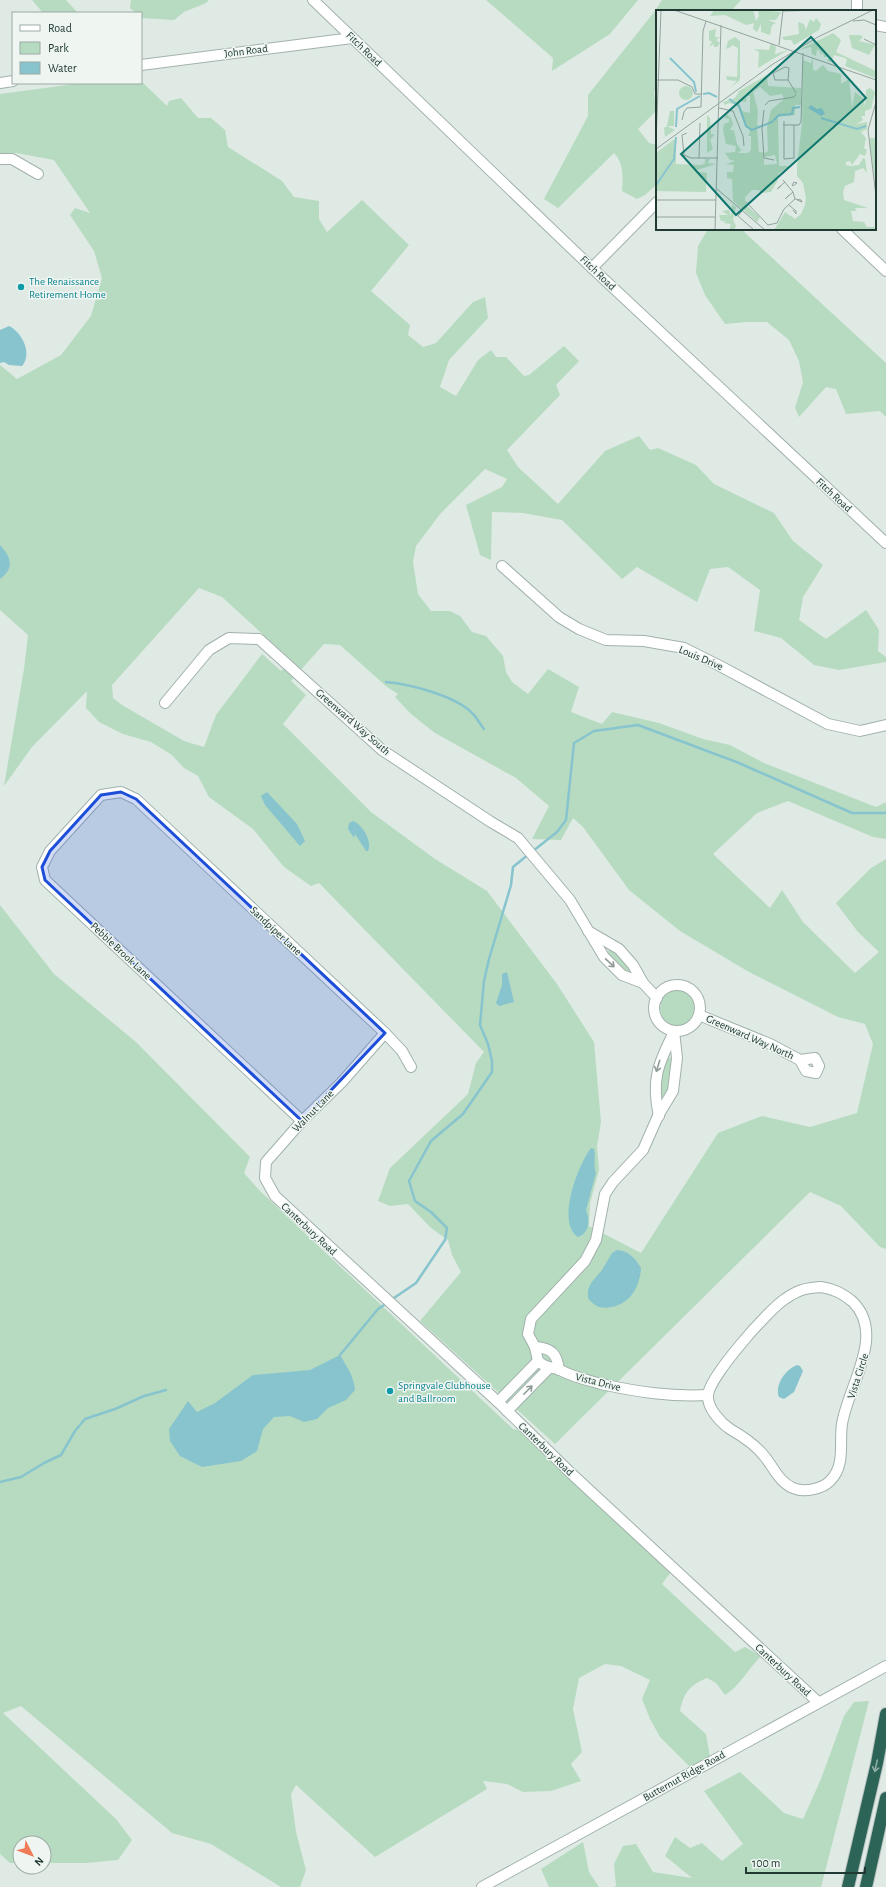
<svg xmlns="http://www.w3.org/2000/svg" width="886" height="1887" font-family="'Alegreya Sans',sans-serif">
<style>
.green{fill:#b7dbc0;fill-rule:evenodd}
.water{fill:#87c4ce}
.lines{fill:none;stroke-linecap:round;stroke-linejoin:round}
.stream{stroke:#87c4ce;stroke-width:2.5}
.minor-casing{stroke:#a2b1ac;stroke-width:12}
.highway-casing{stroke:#bcc4c2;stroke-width:14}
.minor{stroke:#fff;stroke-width:10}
.highway{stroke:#2d6458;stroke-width:12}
.oneway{stroke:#909c98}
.oneway2{stroke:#8eada5}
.marked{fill:#1d4ed8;fill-opacity:0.2;stroke:#1d4ed8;stroke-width:3;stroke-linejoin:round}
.culture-dot{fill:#0f9aa8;stroke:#eff6f2;stroke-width:1.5}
.labels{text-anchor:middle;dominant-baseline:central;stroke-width:3;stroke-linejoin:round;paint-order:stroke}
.street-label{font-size:11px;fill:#203932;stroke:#eff6f2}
.culture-label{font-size:11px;fill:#0d838f;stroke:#eff6f2;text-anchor:start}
.inset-river{fill:none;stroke:#87c4ce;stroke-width:2}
.inset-road{fill:none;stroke:#93a39d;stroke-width:1}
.view{fill:#0f766e;fill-opacity:0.15;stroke:#0f766e;stroke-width:2}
.inset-edge{fill:none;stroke:#203932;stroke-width:2}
</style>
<rect width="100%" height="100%" fill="#dfeae5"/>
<g class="green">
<path d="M32 0H66L78 13H43Z"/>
<path d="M131 0H209L206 3 184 12 174 20 141 18V13H136L130 8Z"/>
<path d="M486 0H638L610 34 552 71 553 58Z"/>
<path d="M662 0H741L731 11H657V88L654 92 656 111 638 129 649 143 657 145 656 185 645 195 637 199 622 191C623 179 624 163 614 153L558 208 544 199 588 116V95L655 11Z"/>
<path d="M141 81 167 106 169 101 181 98 198 118H211L225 130 228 147 282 181 294 197 319 201V219L327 232 362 200 409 245 371 291 410 325 408 335 423 347 436 343 473 302 485 297 488 318 449 360 440 387 456 396 478 360 491 350 496 357H506L524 376 529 375 564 346 579 361 556 385 560 395 507 450 518 467 558 504 605 451 639 436 650 450 658 448 696 465 714 484 774 513 793 541 823 565 803 597 799 620 826 639 866 610 879 630 878 651 886 657V662L839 670 814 665 781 638 754 631 760 590 728 567 710 569 697 602 637 567 622 579 562 520 523 513 492 512 491 560 480 555 466 505 502 487 507 479 485 469 441 513 416 546 413 562 418 594 431 611H450L460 616 472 632 486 636 503 656 506 672 512 682 528 694 548 669 579 687 571 712 602 724 612 712 659 723 703 739 730 745 764 763 876 807 886 802V839L873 837 788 801 757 813 713 854 770 908 782 890 803 922 855 973 879 952 858 932 836 903 871 868 886 859V1249L880 1247 841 1206 810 1192 555 1444 420 1321 461 1272 452 1255 448 1240 431 1228 408 1204 390 1206 378 1201 390 1168 468 1094 476 1063 484 1052 319 883 311 886 284 867 253 829 209 797 198 776 184 768 172 755 151 742 123 734 99 722 86 708 87 691 32 747 4 786 24 669 28 635 0 610V365L17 379 61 355 91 316 102 278 94 251 70 215 75 208 90 213 54 160 16 153 0 155V94L82 83H141ZM199 588 222 597 292 661 281 671 262 654 216 715 204 747 184 741 122 705 113 698 112 685ZM324 644 340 645 387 687 398 694 395 697 411 714 435 733 516 778 549 806 532 839 561 840 573 818 583 827 629 890 680 931 749 972 838 1017 865 1024 873 1044 857 1113 810 1127 762 1116 718 1133 641 1253 589 1226 590 1203 599 1170 597 1146 601 1122 594 1042 557 984 487 891 435 859 371 812 283 724 306 695 291 681Z"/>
<path d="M708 229H741L886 363V417L880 411 846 414 836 389 826 387 799 417 795 408 803 382 799 361 789 340 767 322H746L725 324 705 295 696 273 698 246Z"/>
<path d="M0 905 54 974 136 1042 250 1157 244 1173 261 1192 513 1429 519 1430 671 1572 662 1584 735 1652 745 1647 761 1656C749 1668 739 1687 725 1695L716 1683 707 1678C690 1685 684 1692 680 1711L706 1734 710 1757 691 1768 660 1737 650 1719 642 1699 650 1680 621 1666 605 1664 579 1678 573 1709 582 1752 571 1764 581 1781 551 1791 523 1792 507 1784 483 1781 487 1789 375 1857 296 1785 291 1794 296 1832 306 1870 300 1887H281L211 1844 172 1833 21 1706 3 1713 116 1819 132 1840 118 1860 86 1863H44V1843H20V1863H10L0 1854Z"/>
<path d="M612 948 634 970 632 977 607 955V952Z"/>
<circle cx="678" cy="1008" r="18"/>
<path d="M667 1057 672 1058 670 1088 662 1105 658 1084Z"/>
<path d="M869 1701 821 1887H613L616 1886 614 1864 623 1846 636 1844 653 1872 692 1878 665 1856 675 1837 690 1848 702 1843 722 1861 743 1844 704 1791 740 1772 784 1813 803 1819 821 1779 844 1716 854 1702Z"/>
<path d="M583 1842 589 1872 599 1887H549L541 1869Z"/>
</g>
<g class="water">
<path d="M9 326C22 332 33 354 22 366L9 365 4 362 0 363V330Z"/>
<path d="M0 545C11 557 15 568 0 579Z"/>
<path d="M267 792 297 824 305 841 300 846 265 805 261 796Z"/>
<path d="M353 821C362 824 373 842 368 851H366L355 834 354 838 348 829 349 823Z"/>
<path d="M507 972 514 1002 499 1006 496 1003 502 985V974Z"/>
<path d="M591 1148 594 1149C596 1157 593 1166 596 1173L586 1210C590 1220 590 1233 578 1237 556 1222 578 1165 591 1148Z"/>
<path d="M617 1250C629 1251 635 1258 641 1268 640 1286 631 1303 612 1307 601 1309 595 1307 588 1298V1290L591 1283 602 1270 612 1253Z"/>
<path d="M340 1355C348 1369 353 1374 355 1390L346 1400 328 1408 317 1419 304 1422 290 1416 274 1417 263 1429 257 1451 241 1461 202 1467 180 1456 170 1441 169 1429 188 1401 197 1412 215 1403 253 1375 310 1370Z"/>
<path d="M797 1365 800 1366 803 1371 794 1392 784 1399 779 1397C774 1385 786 1369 797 1365Z"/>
</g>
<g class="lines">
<g class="stream">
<path d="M386 682C409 684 457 696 473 714 477 718 480 724 484 729"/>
<path d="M533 851 557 832 566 820 574 743 594 731 638 725 739 763 852 813H886"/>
<path d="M391 1300 416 1283 445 1240 447 1228 431 1212 415 1201 409 1181 431 1141 463 1114 492 1072V1061L488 1044 480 1025 484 981 489 959 511 885 513 867 529 854"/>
<path d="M340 1355 378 1309 387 1303"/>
<path d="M0 1482 21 1477 44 1463 61 1455 75 1431 85 1419 115 1409 144 1396 166 1390"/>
</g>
<g class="minor-casing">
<g id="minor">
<path d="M313 0 592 268 886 543"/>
<path d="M857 0V11"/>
<path d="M875 25 886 27"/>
<path d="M141 65 352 38"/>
<path d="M0 83 13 81"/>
<path d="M0 159H12L38 174"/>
<path d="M842 229 886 271"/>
<path d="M592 268 657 202"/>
<path d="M502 566 559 617 579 629 606 640 644 641 684 648 720 666 828 724 860 731 886 725"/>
<path d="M165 703 209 650 229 638 259 639 382 750 491 822 518 838 570 900 604 957 622 975 643 983"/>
<path d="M588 931 619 949 633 965 643 983 657 998"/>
<circle cx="677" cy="1008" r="23"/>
<path d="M699 1015 770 1044 800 1060 806 1071 816 1073 819 1066 815 1058 800 1060"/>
<path d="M674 1031 677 1058 673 1091 658 1116 643 1150 613 1182 605 1194 596 1240 585 1261 531 1319 528 1334 535 1347 538 1361C548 1370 552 1366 560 1370 573 1377 587 1380 601 1384 638 1392 671 1397 708 1395"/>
<path d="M385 1033 342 1082 302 1121 266 1162 265 1178 275 1196 498 1402 574 1476 818 1702"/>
<path d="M659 1116C651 1080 658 1064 674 1032"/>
<path d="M302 1121 45 880 42 867 50 851 101 795 121 792 136 799 385 1033 402 1051 411 1067"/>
<path d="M821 1287C834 1289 842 1293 853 1302 886 1335 848 1386 842 1424 839 1443 846 1465 830 1481 822 1489 804 1493 793 1488 779 1482 774 1468 765 1457 756 1445 744 1437 730 1429 720 1422 707 1408 708 1395 709 1377 769 1309 785 1299 798 1290 805 1288 821 1287Z"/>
<path d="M535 1347C552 1348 557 1354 559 1370"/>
<path d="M498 1402 538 1361"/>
<path d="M507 1411 548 1369"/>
<path d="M482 1887 886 1666"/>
</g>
</g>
<g class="highway-casing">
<g id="highway">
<path d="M848 1887 877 1763 886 1714"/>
<path d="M866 1887 886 1798"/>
</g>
</g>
<use href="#minor" class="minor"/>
<use href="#highway" class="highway"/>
</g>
<defs><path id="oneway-shaft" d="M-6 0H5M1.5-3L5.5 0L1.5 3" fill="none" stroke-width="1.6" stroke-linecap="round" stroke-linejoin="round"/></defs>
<g class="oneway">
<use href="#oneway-shaft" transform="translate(610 963) rotate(43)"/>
<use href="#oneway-shaft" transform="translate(658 1066) rotate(107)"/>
<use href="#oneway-shaft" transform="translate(528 1390) rotate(-45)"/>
</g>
<use class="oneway2" href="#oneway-shaft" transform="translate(876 1766) rotate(102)"/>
<path class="marked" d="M121 792 136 799 385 1033 302 1121 45 880 42 867 50 851 101 795Z"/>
<g class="culture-dot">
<circle cx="21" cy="287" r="4"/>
<circle cx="390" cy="1391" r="4"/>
</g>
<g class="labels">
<g class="street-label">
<text transform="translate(364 49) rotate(44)">Fitch Road</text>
<text transform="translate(246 51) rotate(-7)">John Road</text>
<text transform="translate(598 273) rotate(44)">Fitch Road</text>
<text transform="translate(834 495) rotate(43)">Fitch Road</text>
<text transform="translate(701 658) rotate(23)">Louis Drive</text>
<text transform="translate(353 722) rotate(41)">Greenward Way South</text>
<text transform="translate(276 931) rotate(43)">Sandpiper Lane</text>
<text transform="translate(121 951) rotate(43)">Pebble Brook Lane</text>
<text transform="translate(750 1037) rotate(24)">Greenward Way North</text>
<text transform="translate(313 1111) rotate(-46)">Walnut Lane</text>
<text transform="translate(309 1229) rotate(43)">Canterbury Road</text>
<text transform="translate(858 1376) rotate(-72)">Vista Circle</text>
<text transform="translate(598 1382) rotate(14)">Vista Drive</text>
<text transform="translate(546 1449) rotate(44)">Canterbury Road</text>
<text transform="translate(783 1670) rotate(43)">Canterbury Road</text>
<text transform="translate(684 1776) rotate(-29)">Butternut Ridge Road</text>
</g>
<g class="culture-label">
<text x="29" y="281">The Renaissance<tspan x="29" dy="13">Retirement Home</tspan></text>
<text x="398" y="1385">Springvale Clubhouse<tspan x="398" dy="13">and Ballroom</tspan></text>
</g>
</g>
<g transform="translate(656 10)">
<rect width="220" height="220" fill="#dfeae5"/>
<path d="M58 0H97L100 11 103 6 102 0 125 2 120 10H112L120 13 116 15 114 25 105 22V14L101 22 97 19 98 13 90 15 69 5 54 6ZM160 8 165 14 163 20 138 35 135 30H128L126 27 143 24 142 12 148 14 150 20 154 9 158 12ZM60 19 59 27H64L60 30 64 33 61 37H58V34L53 37 56 32 53 30V21ZM177 23 185 30 180 42 220 61 219 68 189 56 191 50 189 48 178 45 175 52 171 51 173 47H168L167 42 165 45 163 40H161L160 46 156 44 155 37 143 40ZM193 25H204L207 27 203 31 219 35 213 45 196 38ZM79 27 84 31V68L83 71 74 78 81 71 71 70 70 66 81 67 82 38 76 35 75 37 70 39 72 31ZM115 33 120 37 119 44 132 40 102 58 103 42 98 39 113 40ZM157 47V60L160 61 167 55 172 61 185 64V74L193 69 196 98 199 82 208 89 209 97 210 80 214 78 219 82 215 99 209 101V106H205L207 110 201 114 211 112V119L205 122 210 128 208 138 211 140 209 146 204 144 196 155 194 151 190 152V155L195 156 203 155 207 148 209 149 211 163 207 158 199 161 198 172 189 176 187 182 188 190 212 198H199L201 201H195L197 211 208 212 211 217H220V220H118L129 202 139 209 145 204 149 195 150 189 147 173 141 166V156L146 113 147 50 155 53ZM111 65 112 76 145 78V95H139V105L122 107 123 156H134L122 164V170L115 182 105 183 103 180H96L89 187 90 195 104 207 101 212 77 191 76 169 71 168V162H77L78 155 70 154 79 151 74 150 69 143 79 142 80 136 70 134 67 120 68 114 73 112V109L68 108 70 103 75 108 77 114 74 120H78L81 134 85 140 88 138 82 143H92L95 140V126H92L94 122 81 95 73 93 69 95 67 92 79 88 83 81ZM104 77 114 86 126 84 128 89 115 100 111 117 112 141 109 143 103 142 101 118 105 117 101 115 102 101 97 82ZM91 86H94V103L86 101 82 91 90 92ZM108 144 109 147 119 145 121 154 108 155ZM23 83a7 7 0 1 1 14 0a7 7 0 1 1-14 0ZM14 101H18V116H11L19 120 9 127 8 118 11 116ZM51 105 54 108 55 124H59L54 130 57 139 51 143ZM20 128V154L46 155 49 153V149H54L52 153 60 154 38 161 51 163 50 182 0 181V143ZM213 128H220V177ZM76 194 80 197 77 210 80 216 78 220H73L75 214 67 213 70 211H65L63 205H72L66 201 73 200 75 206Z" fill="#b7dbc0" fill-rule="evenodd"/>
<path d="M155 95 161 99 166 98 169 104 165 106 152 98Z" fill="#87c4ce"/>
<path class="inset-river" d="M14 48 38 72 40 82M47 84 53 83 61 87M73 89 83 96 90 116 96 120 116 112 123 105 136 104 137 98 144 97M165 108 201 119 210 116M20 117 21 99 44 86M0 175 18 149 20 127"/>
<path class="inset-road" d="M18 0 220 70M127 1 169 0M197 11 208 10 220 15M208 29 220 35M123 35 127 0M129 57 133 58 132 70H119L117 63ZM0 70H22L36 77 39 84H46M132 70 140 83M220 92 212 120 220 186M109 95 113 91 138 87 140 84M63 98 77 101 87 126 88 136M108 100 106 118 108 148 118 150M26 110 28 102 31 98 45 97 47 21 50 11M128 111V149L138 148V115M127 115H143L145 112 147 43M31 123 26 125 28 145 35 148H62M0 132 5 0M0 139 117 54 162 27 217 0M43 148 44 113M138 172 141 173 137 176 136 175ZM125 176 121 179 129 172M61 179 109 220M133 185 129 189 137 182M139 189 145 190 146 192 141 190M0 190H60M90 192 112 215 121 213 128 199 139 189 137 182 127 170M133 195 140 201V204L137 200M86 201 82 206 98 220M0 207H59M59 220 65 15"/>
<path class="view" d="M155 27 210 88 80 205 25 144Z"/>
<rect width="220" height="220" class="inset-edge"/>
</g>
<rect x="12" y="12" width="130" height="72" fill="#eff6f2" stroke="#9caaa5"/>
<rect x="20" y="25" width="20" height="6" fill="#ffffff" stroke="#9caaa5"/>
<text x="48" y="32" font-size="12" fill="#203932">Road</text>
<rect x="20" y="42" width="20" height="12" fill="#b7dbc0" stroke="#9caaa5"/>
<text x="48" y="52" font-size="12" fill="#203932">Park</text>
<rect x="20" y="62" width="20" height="12" fill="#87c4ce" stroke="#9caaa5"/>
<text x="48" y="72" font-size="12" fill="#203932">Water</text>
<g transform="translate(32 1855) rotate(132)"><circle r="19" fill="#eff6f2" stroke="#9caaa5"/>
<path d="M0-3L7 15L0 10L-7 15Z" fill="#ef7b57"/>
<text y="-6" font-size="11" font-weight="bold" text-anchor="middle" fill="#203932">N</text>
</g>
<path d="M746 1867v6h119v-6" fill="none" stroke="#203932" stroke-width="2"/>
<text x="752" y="1867" font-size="12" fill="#203932" stroke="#eff6f2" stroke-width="3" paint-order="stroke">100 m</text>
</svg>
